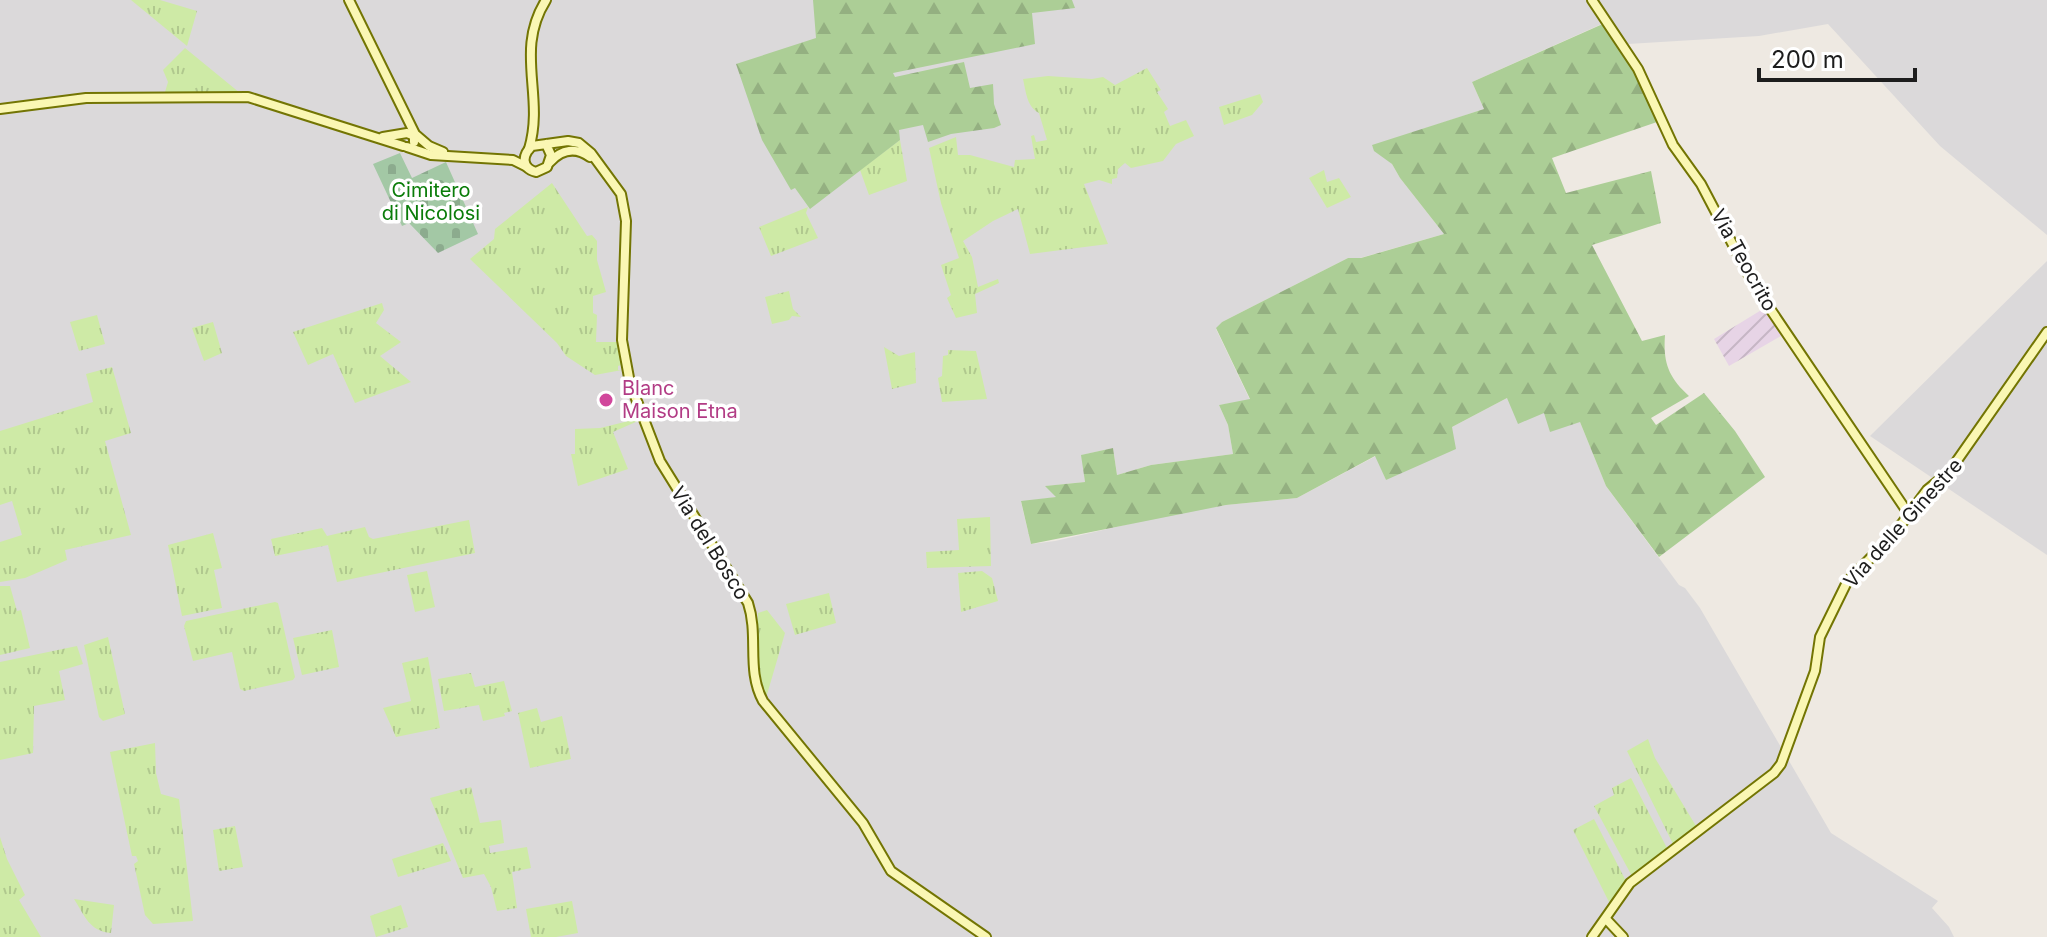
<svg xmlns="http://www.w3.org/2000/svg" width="2047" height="937" font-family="Inter,sans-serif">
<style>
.residential{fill:#dbd9da}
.industrial{fill:url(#industrial-furrows)}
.grass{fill:url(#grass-tufts)}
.forest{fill:url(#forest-firs)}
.cemetery{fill:url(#cemetery-stones)}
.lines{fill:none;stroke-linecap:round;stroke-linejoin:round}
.secondary-casing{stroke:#737503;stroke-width:12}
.secondary{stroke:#faf7b4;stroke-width:8}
.hotel-dot{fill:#d1479c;stroke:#fff;stroke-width:3}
.labels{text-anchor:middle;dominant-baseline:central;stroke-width:7;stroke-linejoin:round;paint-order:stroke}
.park-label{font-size:20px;fill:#0a7c09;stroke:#fff}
.street-label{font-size:20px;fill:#1d1d1d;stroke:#fff}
.hotel-label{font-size:20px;fill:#b23c85;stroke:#fff;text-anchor:start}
</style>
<defs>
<pattern id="industrial-furrows" width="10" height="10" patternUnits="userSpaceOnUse" patternTransform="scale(2)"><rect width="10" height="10" fill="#e7d4e6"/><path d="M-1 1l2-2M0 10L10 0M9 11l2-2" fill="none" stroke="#c6b6c5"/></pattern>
<pattern id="grass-tufts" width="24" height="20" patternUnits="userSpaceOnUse" patternTransform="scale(2)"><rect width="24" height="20" fill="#ceeaa6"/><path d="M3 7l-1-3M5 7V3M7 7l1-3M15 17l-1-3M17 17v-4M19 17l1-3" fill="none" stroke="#b0c88e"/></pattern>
<pattern id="forest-firs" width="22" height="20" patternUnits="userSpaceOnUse" patternTransform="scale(2)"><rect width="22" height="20" fill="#acce96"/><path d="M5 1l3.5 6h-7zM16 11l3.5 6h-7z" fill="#94b081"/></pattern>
<pattern id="cemetery-stones" width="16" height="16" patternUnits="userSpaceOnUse" patternTransform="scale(2)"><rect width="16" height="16" fill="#a3c8a5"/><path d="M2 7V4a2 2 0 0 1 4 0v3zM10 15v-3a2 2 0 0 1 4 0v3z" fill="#8cab8e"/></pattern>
</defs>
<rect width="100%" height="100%" fill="#eee9e2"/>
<g class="residential">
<path d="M0 0H2047V235L1940 146 1828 24 1759 36 1628 44 1604 23 1472 82 1484 109 1372 146 1392 164 1400 178 1444 234 1360 258H1348L1222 322 1216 329 1250 400 1219 405 1228 425 1233 454 1151 465 1117 475 1113 448 1082 455 1085 482 1046 486 1057 497 1021 502 1031 544 1055 541 1177 513 1226 505 1297 498 1376 456 1386 480 1452 427 1507 398 1545 413 1580 422 1606 486 1679 585 1685 588 1700 608 1831 833 1938 901 1932 908 1949 927 1954 937H0Z"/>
<path d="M2047 261V555L1870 436Z"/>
</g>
<path class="industrial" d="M1763 309 1766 314H1770L1782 333 1781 336 1729 366 1714 339Z"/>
<g class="grass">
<path d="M131 0H160L197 11 187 46Z"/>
<path d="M185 48 240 93 165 92 168 82 163 70Z"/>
<path d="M1147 68 1161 90 1157 92 1168 109 1164 112 1170 126 1186 120 1194 136 1176 144 1163 161 1131 168 1125 163 1118 169 1117 178 1112 179V184L1099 180 1084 184 1108 244 1030 254 1018 209 993 221 963 241 972 257 978 287 998 279 999 283 975 294 977 313 956 318 947 298 951 295 941 265 959 258 941 203 929 148 956 137 958 155H970L1014 167 1015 160 1035 159 1031 136 1034 135 1036 142 1047 140 1039 113C1027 107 1026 92 1023 79L1048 76 1092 79 1103 77 1115 85Z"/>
<path d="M1260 94 1263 102 1252 115 1224 125 1219 107Z"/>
<path d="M900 140 907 181 869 195 860 170Z"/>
<path d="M1324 170 1327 182 1339 178 1351 197 1327 208 1309 178Z"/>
<path d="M552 183 587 236 592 235 597 241V260L606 292 593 296V313L597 315 596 342H620L621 365 618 366V370H622L595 375 566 356 557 343 470 259 494 239 495 229Z"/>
<path d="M808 207 806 213 818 238 771 256 759 227Z"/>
<path d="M789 291 793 309 801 317 792 316 789 320 772 324 765 297Z"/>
<path d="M382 303 384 310 376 323 401 342 380 356 411 382 355 403 333 354 308 365 293 332Z"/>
<path d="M97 315 105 344 79 351 70 322Z"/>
<path d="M213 322 222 353 204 361 192 328Z"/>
<path d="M884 347 899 356 915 352 916 383 892 389Z"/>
<path d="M948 350 976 351 987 399 942 402 938 378 942 376 943 356 948 355Z"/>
<path d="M112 367 131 433 105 441 131 535 65 550 67 560 25 578 0 582V542L22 535 12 501 0 505V431L93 402 86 374Z"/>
<path d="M637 419 638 421 613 432 628 469 578 486 571 454H575V429L600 428Z"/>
<path d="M990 517 991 566 927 568 926 552 959 550 957 519Z"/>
<path d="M469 520 475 553 337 582 328 545 275 556 271 539 322 528 327 536 365 527 369 537 373 539Z"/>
<path d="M213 533 222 568 214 570 222 608 182 616 168 545Z"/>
<path d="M427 571 435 607 415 612 407 575Z"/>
<path d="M982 571 992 578 998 601 961 612 958 573Z"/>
<path d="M0 586H10L17 611 21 610 30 648 0 655Z"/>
<path d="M829 593 836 623 795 635 786 604Z"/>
<path d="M275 602 278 603 295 677 293 680 244 691 240 689 232 652 193 661 184 626 186 621Z"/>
<path d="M767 610 785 633 766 698C755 671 756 642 758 613Z"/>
<path d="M332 630 339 667 302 675 293 638Z"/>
<path d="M108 637 125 714 103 721 99 717 84 645Z"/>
<path d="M77 646 83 664 59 671 65 700 34 706 33 753 0 760V662Z"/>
<path d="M428 657 440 728 396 737 383 708 411 701 402 663Z"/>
<path d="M471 673 475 687 504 681 512 711 504 713 505 716 483 721 479 705 444 711 438 679Z"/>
<path d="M537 708 541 722 562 716 571 759 530 768 518 713Z"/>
<path d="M1648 739 1655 758 1696 826V829L1674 846 1627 751Z"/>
<path d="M155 743 156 773 161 794 179 799 193 921 153 924 145 915 134 864 138 861 136 856H132L110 752Z"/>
<path d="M1631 778 1669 852 1633 878 1594 806 1614 795 1612 788Z"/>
<path d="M471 787 480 823 501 820 504 843 489 846 490 853 527 847 531 868 512 872 517 908 497 911 491 887 484 874 463 878 430 798Z"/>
<path d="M1594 819 1626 881 1611 906 1573 830Z"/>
<path d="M235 826 243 867 219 871 213 830Z"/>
<path d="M0 837 7 859 25 895 19 900 41 937H0Z"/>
<path d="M443 843 451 861 398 877 392 859Z"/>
<path d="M74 899 114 905 111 933C89 931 85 916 74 899Z"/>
<path d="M572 901 578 933 556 937H531L526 909Z"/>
<path d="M401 905 408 927 376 937 370 916Z"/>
</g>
<g class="forest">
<path d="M813 0H1072L1075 8 1032 13 1035 44 893 73 895 77 964 62 970 88 993 84 994 104 1001 125 994 128 951 134 928 142 923 125 899 130 900 140 810 209 795 188 791 190 762 140 736 64 816 38Z"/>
<path d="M1605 23 1635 69 1657 122 1552 158 1566 193 1651 171 1661 223 1592 245 1642 341 1665 335C1663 362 1668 377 1689 396L1651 418 1656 425 1704 393 1735 431 1765 477 1659 557 1606 486 1580 422 1550 432 1544 413 1518 424 1507 398 1452 427 1456 449 1386 480 1375 456 1297 498 1226 505 1031 544 1021 501 1056 497 1045 486 1085 482 1081 455 1113 448 1117 475 1151 465 1233 454 1228 425 1219 405 1250 399 1216 328 1222 322 1348 258H1361L1444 234 1400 178 1392 164 1374 151 1372 145 1484 109 1472 82Z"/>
</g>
<path class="cemetery" d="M400 153 412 178 446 162 478 234 438 253 409 223 402 226 373 164Z"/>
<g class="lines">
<g class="secondary-casing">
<g id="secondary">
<path d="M349 0 414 132V142"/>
<path d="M1592 0 1638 69 1673 145 1701 184 1754 285 1908 513"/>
<path d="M0 109 86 98 248 97 403 146"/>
<path d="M415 134 429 146 443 152"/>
<path d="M383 137 407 133 417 137"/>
<path d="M546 144 551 155 547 167 536 172C521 168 522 155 532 146L568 141 579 143 591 153 621 194 626 221 622 340 630 383 660 461 748 603C759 636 746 670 763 701L863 823 891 871 986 937"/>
<path d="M407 147 431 155 513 160 527 167"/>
<path d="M529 149C545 95 514 51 546 0"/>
<path d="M550 162C562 149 576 147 590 157"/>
<path d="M1606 919 1623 937"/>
<path d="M1592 937 1630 883 1774 773 1781 764 1815 671 1820 637 1847 582 1894 534 1927 490 1949 472 2047 332"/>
</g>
</g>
<use href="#secondary" class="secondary"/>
</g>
<circle class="hotel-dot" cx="606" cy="400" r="8"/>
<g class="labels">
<g class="park-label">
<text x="431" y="190">Cimitero<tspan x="431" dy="23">di Nicolosi</tspan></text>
</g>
<g class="street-label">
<text transform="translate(1744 260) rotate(61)">Via Teocrito</text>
<text transform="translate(1903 523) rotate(-48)">Via delle Ginestre</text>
<text transform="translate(710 543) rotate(58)">Via del Bosco</text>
</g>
<g class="hotel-label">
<text x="622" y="388">Blanc<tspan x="622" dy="23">Maison Etna</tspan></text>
</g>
</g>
<path d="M1759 68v12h156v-12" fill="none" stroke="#1d1d1d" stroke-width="4"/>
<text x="1771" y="68" font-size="24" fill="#1d1d1d" stroke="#ffffff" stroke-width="6" paint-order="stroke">200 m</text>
</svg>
